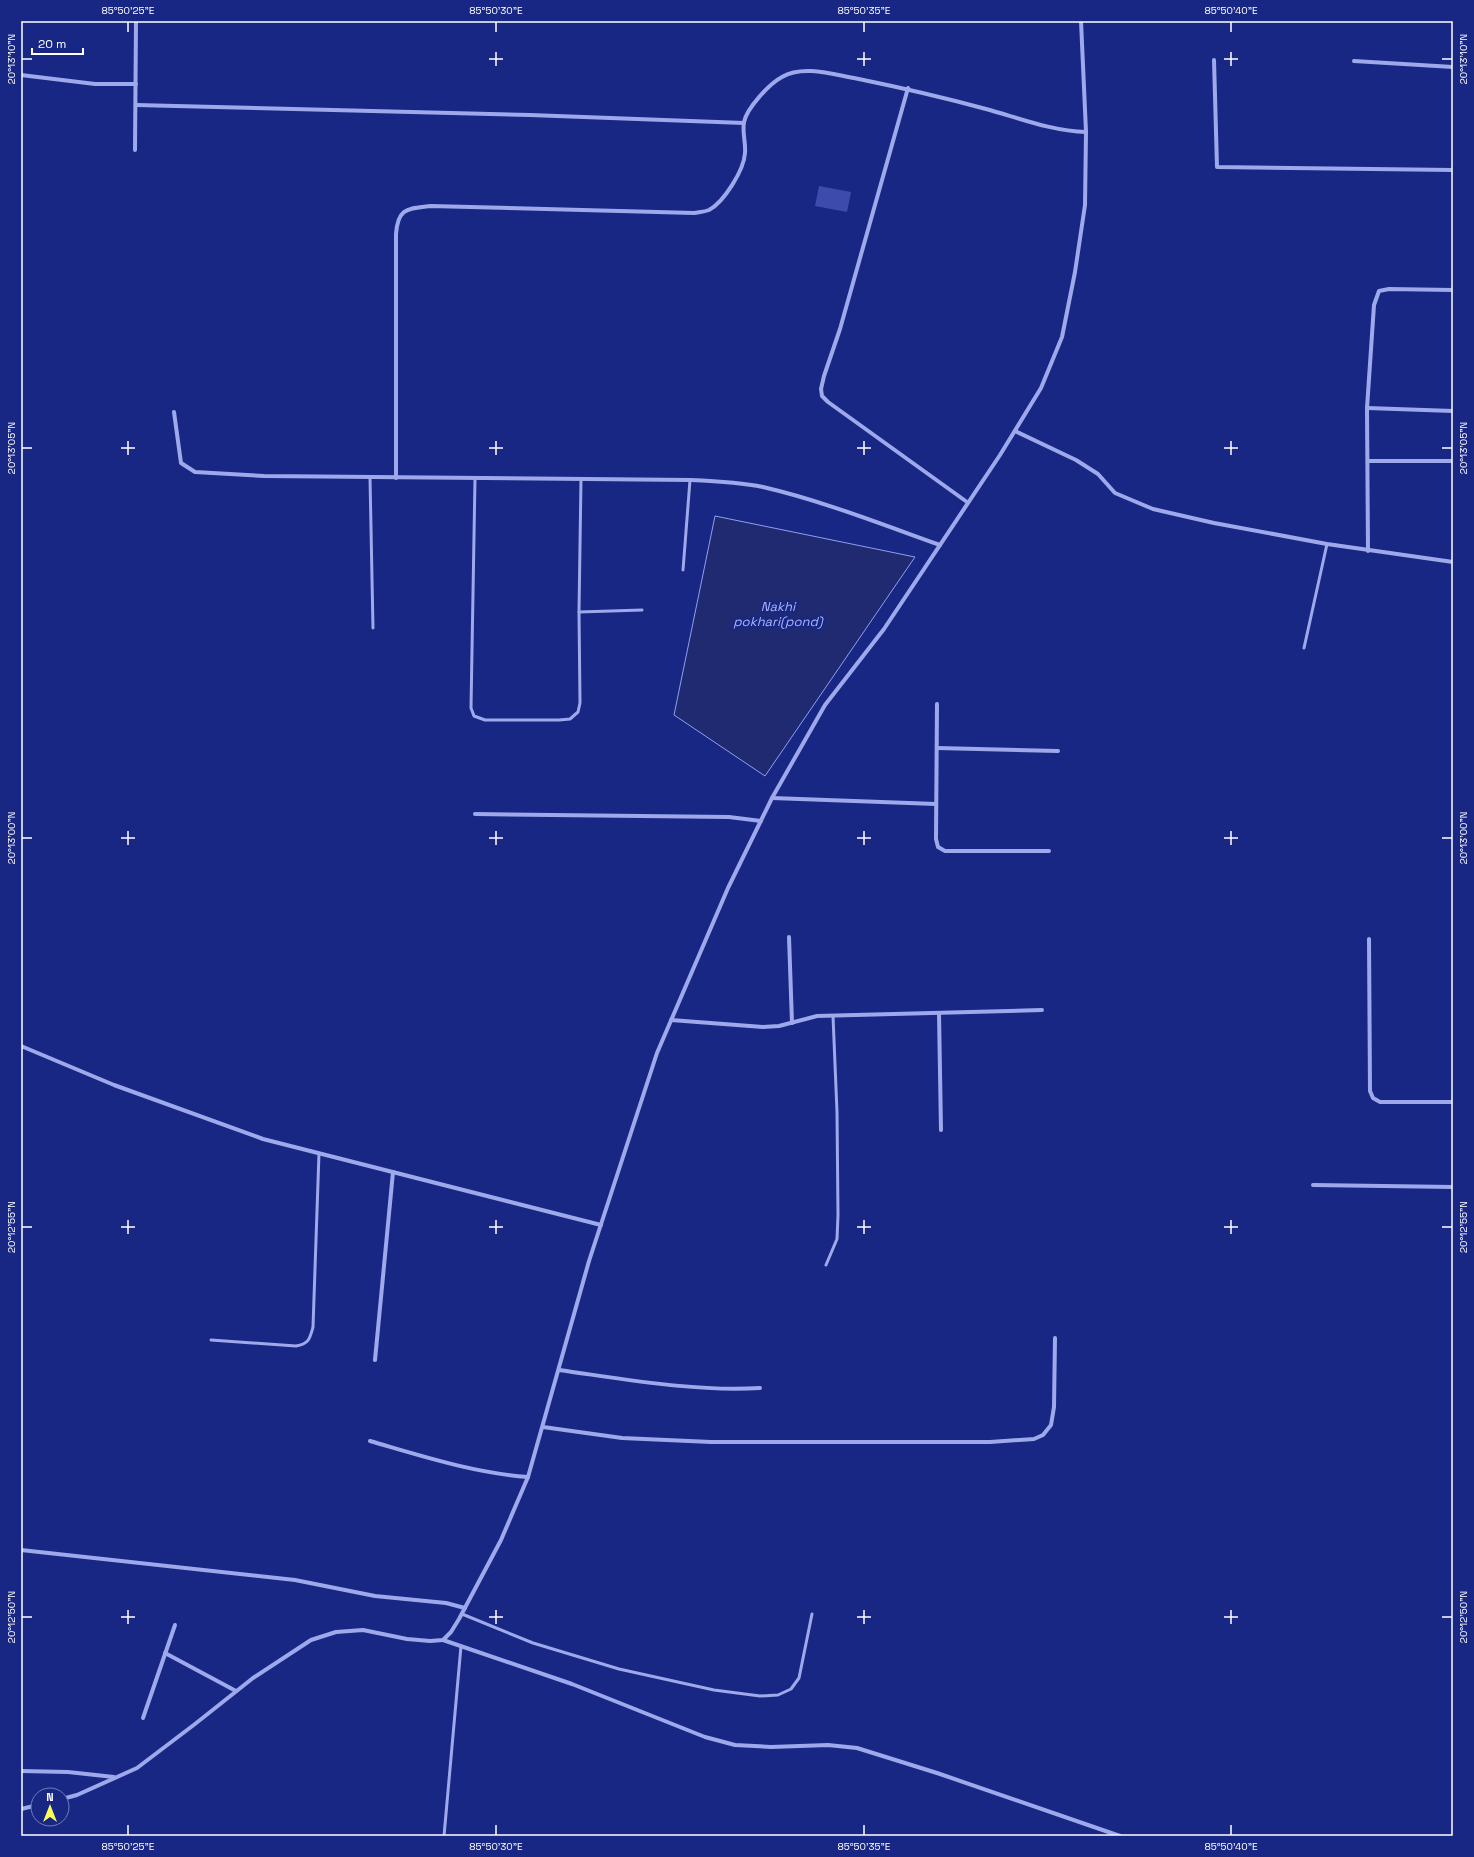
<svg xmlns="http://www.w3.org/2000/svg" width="1474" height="1857" font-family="'Space Grotesk',sans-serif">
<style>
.water{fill:#1f2a71;stroke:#909fef}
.building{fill:#3d4cac}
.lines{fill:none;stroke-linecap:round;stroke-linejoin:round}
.lane{stroke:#9ea9ec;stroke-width:3}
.street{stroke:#9ea9ec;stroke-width:4}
.ticks{fill:none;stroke:#fff;stroke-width:1.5}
.labels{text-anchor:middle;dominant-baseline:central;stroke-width:4;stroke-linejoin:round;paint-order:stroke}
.water-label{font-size:13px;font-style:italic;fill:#a9b5f4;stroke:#192784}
.neatline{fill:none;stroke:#fff;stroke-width:1.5}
.ticks-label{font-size:10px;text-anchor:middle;fill:#fff}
</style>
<rect width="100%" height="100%" fill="#192784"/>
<path class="water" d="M715 516 915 557 765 776 674 715Z"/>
<path class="building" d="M819 186 851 192 847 212 815 206Z"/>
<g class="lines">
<g class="lane">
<path d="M370 478 373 628"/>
<path d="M475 479 471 708 474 716 485 720H559L570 719 578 712 580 703 579 612 581 479"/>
<path d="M683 570 690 480"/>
<path d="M579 612 642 610"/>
<path d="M1304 648 1327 544"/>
<path d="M826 1265 837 1239 838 1215 837 1112 833 1016"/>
<path d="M211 1340 296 1346C309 1344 310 1338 313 1327L319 1153"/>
<path d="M462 1614 533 1643 619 1669 714 1690 760 1696 778 1695 791 1689 799 1678 812 1614"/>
<path d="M444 1836 461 1646"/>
</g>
<g class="street">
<path d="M1214 60 1217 167 1453 170"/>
<path d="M1354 61 1453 67"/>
<path d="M21 75 95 84H136"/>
<path d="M908 88 840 329 824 376 821 389 822 396 828 402 967 502"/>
<path d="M136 105 530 115 744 123"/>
<path d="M135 150 136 21"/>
<path d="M1367 408 1453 411"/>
<path d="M174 412 181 463 195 472 264 476 690 480C714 481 739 482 763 487 823 501 881 524 940 545"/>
<path d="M1015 431 1076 460 1098 474 1115 493 1153 509 1214 523 1327 544 1453 562"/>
<path d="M1368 461H1453"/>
<path d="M396 478V234C398 207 408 209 431 206L694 213C699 212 704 212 709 210 724 202 744 170 745 153 746 143 742 132 744 122 747 108 769 84 782 77 802 65 832 74 854 78 898 87 942 97 986 109 1019 118 1052 131 1086 132"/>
<path d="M1368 551 1367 408 1374 305 1379 291 1389 289 1453 290"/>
<path d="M937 704 936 839 938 847 945 851H1049"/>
<path d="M937 748 1058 751"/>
<path d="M772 798 936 804"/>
<path d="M475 814 729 817 761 821"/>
<path d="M789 937 792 1023"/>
<path d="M1369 939 1370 1091 1373 1098 1380 1102H1453"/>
<path d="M939 1013 941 1130"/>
<path d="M671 1020 763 1027 779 1026 817 1016 1042 1010"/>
<path d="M21 1046 114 1085 263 1139 601 1225"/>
<path d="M1313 1185 1453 1187"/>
<path d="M375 1360 393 1172"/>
<path d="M559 1370C624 1379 695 1392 760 1388"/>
<path d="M543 1427 622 1438 711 1442H990L1034 1439 1043 1435 1051 1425 1054 1407 1055 1338"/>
<path d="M370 1441C422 1456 474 1473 528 1477"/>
<path d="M21 1550 295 1580 375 1596 446 1603 465 1608"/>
<path d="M443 1640 572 1684 705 1737 735 1745 771 1747 828 1745 857 1748 937 1773 1120 1836"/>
<path d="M165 1653 236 1691"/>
<path d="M143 1718 175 1625"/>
<path d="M21 1771 68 1772 114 1777"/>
<path d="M62 1799 77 1795 137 1768 195 1724 253 1678 311 1640 336 1632 363 1630 407 1639 430 1641 443 1640 451 1632 459 1619 501 1540 528 1477 589 1261 657 1053 728 888 772 798 825 705 884 629 1000 455 1041 388 1062 337 1075 272 1085 205 1086 132 1081 21"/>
<path d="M21 1809 38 1805"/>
</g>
</g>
<path class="ticks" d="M128 22V32M496 22V32M864 22V32M1231 22V32M496 52V66M864 52V66M1231 52V66M22 59H32M489 59H503M857 59H871M1224 59H1238M1442 59H1452M128 441V455M496 441V455M864 441V455M1231 441V455M22 448H32M121 448H135M489 448H503M857 448H871M1224 448H1238M1442 448H1452M128 831V845M496 831V845M864 831V845M1231 831V845M22 838H32M121 838H135M489 838H503M857 838H871M1224 838H1238M1442 838H1452M128 1220V1234M496 1220V1234M864 1220V1234M1231 1220V1234M22 1227H32M121 1227H135M489 1227H503M857 1227H871M1224 1227H1238M1442 1227H1452M128 1610V1624M496 1610V1624M864 1610V1624M1231 1610V1624M22 1617H32M121 1617H135M489 1617H503M857 1617H871M1224 1617H1238M1442 1617H1452M128 1825V1835M496 1825V1835M864 1825V1835M1231 1825V1835"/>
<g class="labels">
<g class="water-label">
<text x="778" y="606">Nakhi<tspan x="778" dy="15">pokhari(pond)</tspan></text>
</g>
</g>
<rect width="1474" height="1857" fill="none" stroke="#192784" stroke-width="44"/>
<g transform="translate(50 1807)"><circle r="19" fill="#192784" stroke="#757db5"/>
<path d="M0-3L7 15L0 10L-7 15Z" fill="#fcff59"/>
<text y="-6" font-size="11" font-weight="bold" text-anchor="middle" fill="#ffffff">N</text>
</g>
<path d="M32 48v6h51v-6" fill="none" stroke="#ffffff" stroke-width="2"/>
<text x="38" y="48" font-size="12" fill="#ffffff" stroke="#192784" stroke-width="3" paint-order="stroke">20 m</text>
<rect x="22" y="22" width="1430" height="1813" class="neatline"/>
<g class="ticks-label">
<text x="128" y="14">85°50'25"E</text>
<text x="496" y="14">85°50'30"E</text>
<text x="864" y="14">85°50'35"E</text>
<text x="1231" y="14">85°50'40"E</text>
<text transform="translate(11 59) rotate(-90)" y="4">20°13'10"N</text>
<text transform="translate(1463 59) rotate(-90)" y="4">20°13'10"N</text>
<text transform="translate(11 448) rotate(-90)" y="4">20°13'05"N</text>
<text transform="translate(1463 448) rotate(-90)" y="4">20°13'05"N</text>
<text transform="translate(11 838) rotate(-90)" y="4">20°13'00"N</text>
<text transform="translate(1463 838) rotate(-90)" y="4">20°13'00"N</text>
<text transform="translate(11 1227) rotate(-90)" y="4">20°12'55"N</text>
<text transform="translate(1463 1227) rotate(-90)" y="4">20°12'55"N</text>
<text transform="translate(11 1617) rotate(-90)" y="4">20°12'50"N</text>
<text transform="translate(1463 1617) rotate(-90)" y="4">20°12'50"N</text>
<text x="128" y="1850">85°50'25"E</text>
<text x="496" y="1850">85°50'30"E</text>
<text x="864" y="1850">85°50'35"E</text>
<text x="1231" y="1850">85°50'40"E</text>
</g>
</svg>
